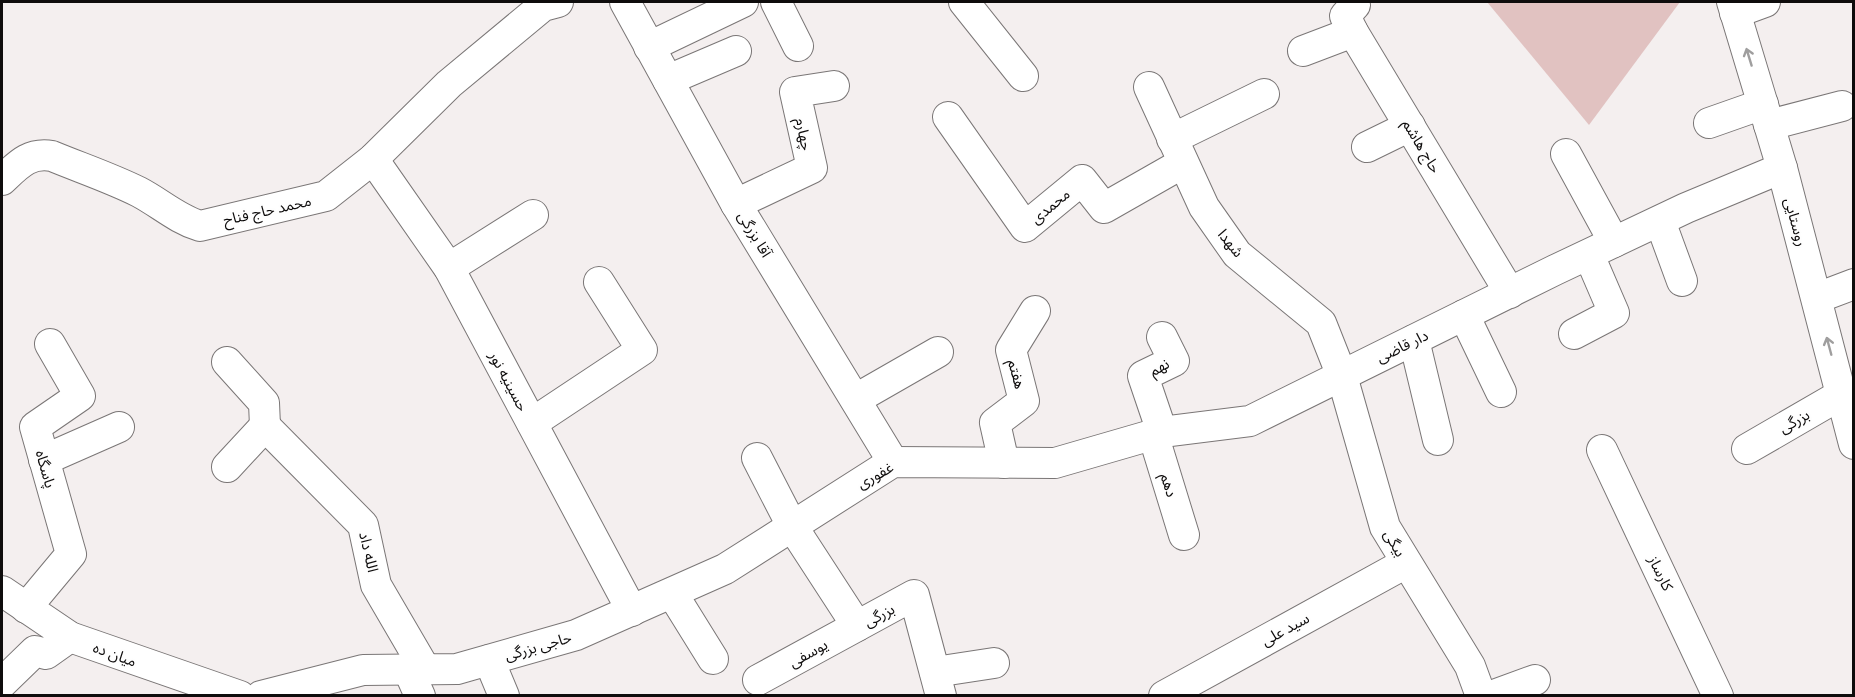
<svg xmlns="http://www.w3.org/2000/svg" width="1855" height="697" font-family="'Public Sans','Noto Sans Arabic',sans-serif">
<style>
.green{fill:#e1c2c1}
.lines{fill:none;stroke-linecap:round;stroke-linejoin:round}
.minor-casing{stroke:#7a7676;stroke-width:32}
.minor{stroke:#fff;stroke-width:30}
.oneway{stroke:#9f9e9e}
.labels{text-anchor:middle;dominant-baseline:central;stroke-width:4.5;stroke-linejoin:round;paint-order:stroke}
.street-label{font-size:15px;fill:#0e0c0c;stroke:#fefefe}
</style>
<rect width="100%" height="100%" fill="#f4efef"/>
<path class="green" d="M1487 2H1680L1589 125Z"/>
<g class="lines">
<g class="minor-casing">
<g id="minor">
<path d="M625 2 736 204 893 462"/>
<path d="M776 2 798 46"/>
<path d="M964 2 1023 76"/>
<path d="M1353 2 1355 5 1345 16 1353 32 1510 293"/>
<path d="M1732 2 1782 168 1854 444"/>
<path d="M1735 13 1765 2"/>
<path d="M649 47 743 2"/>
<path d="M1303 51 1353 32"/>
<path d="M668 80 736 51"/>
<path d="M1149 87 1204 207 1237 254 1321 323 1342 376 1385 527 1470 666 1481 696"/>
<path d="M948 117 1025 227 1082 180 1104 208 1183 163"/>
<path d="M1709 123 1763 104"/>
<path d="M1769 125 1842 106"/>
<path d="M1172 139 1264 94"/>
<path d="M1367 147 1410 126"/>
<path d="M1566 154 1614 242"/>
<path d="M373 159 449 268 632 611"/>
<path d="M2 180C18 165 29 152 52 156 81 168 111 178 139 192 160 203 177 219 200 226L326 196 373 159 449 84 543 6 558 2"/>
<path d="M736 204 812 168 795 92 834 86"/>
<path d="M1660 221 1682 281"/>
<path d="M449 268 533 215"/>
<path d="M1817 298 1854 284"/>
<path d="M1464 315 1501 392"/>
<path d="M1574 334 1614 313 1589 255"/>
<path d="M1162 337 1174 361 1143 376 1162 432"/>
<path d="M1414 340 1438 440"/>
<path d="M227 362 264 403 265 426"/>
<path d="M856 399 938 352"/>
<path d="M532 423 642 350 599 282"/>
<path d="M265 426 363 525 376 585 425 669"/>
<path d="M1153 434 1184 535"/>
<path d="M1747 449 1842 394"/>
<path d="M1602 450 1718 696"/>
<path d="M757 458 792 526 857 626"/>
<path d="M44 460 119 427"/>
<path d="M1004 463 995 423 1024 401 1011 350 1035 311"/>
<path d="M227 467 265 426"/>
<path d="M2 591 70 637 240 696"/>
<path d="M672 593 713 659"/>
<path d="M26 608 71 554 35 427 80 396 50 344"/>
<path d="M489 660 504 696"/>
<path d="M408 669 420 696"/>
<path d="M935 672 994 663"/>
<path d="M758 680 914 595 941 696"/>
<path d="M2 683 35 651 46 654 70 637"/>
<path d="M261 696 363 670 457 669 576 635 725 569 893 462 1055 463 1162 432 1250 421 1555 270 1686 208 1782 168"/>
<path d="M1164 696 1406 563"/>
<path d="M1491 696 1535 680"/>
</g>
</g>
<use href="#minor" class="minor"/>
</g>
<defs><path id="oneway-shaft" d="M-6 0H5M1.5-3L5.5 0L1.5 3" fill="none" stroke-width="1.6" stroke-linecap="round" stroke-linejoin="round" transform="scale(1.5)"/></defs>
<g class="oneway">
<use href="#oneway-shaft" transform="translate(1749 57) rotate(-107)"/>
<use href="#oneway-shaft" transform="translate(1829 346) rotate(-105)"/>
</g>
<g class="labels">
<g class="street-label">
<text transform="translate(804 134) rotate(78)">چهارم</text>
<text transform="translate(1422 146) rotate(59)">حاج هاشم</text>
<text transform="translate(1050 206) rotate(-40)">محمدی</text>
<text transform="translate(267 210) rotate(-13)">محمد حاج فناح</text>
<text transform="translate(1796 222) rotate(75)">روستایی</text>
<text transform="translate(755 234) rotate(59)">آقا بزرگی</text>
<text transform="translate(1231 243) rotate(51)">شهدا</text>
<text transform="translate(1402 346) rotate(-26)">دار قاضی</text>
<text transform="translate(1159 367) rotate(-30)">نهم</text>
<text transform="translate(1017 374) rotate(75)">هفتم</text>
<text transform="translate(509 381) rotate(62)">حسینیه نور</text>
<text transform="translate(1794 421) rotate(-30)">بزرگی</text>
<text transform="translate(46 469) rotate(74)">پاسگاه</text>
<text transform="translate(875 475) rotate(-29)">غفوری</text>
<text transform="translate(1169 485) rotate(73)">دهم</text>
<text transform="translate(1395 543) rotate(60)">بیگی</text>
<text transform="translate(369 552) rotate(77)">الله داد</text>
<text transform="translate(1661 573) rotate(64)">کارساز</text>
<text transform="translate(879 615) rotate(-28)">بزرگی</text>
<text transform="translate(1285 629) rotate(-29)">سید علی</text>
<text transform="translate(538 646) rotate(-16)">حاجی بزرگی</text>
<text transform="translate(808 653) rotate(-29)">یوسفی</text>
<text transform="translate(115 654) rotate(20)">میان ده</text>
</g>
</g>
<rect width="1855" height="697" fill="none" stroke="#0e0c0c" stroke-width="6"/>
</svg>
